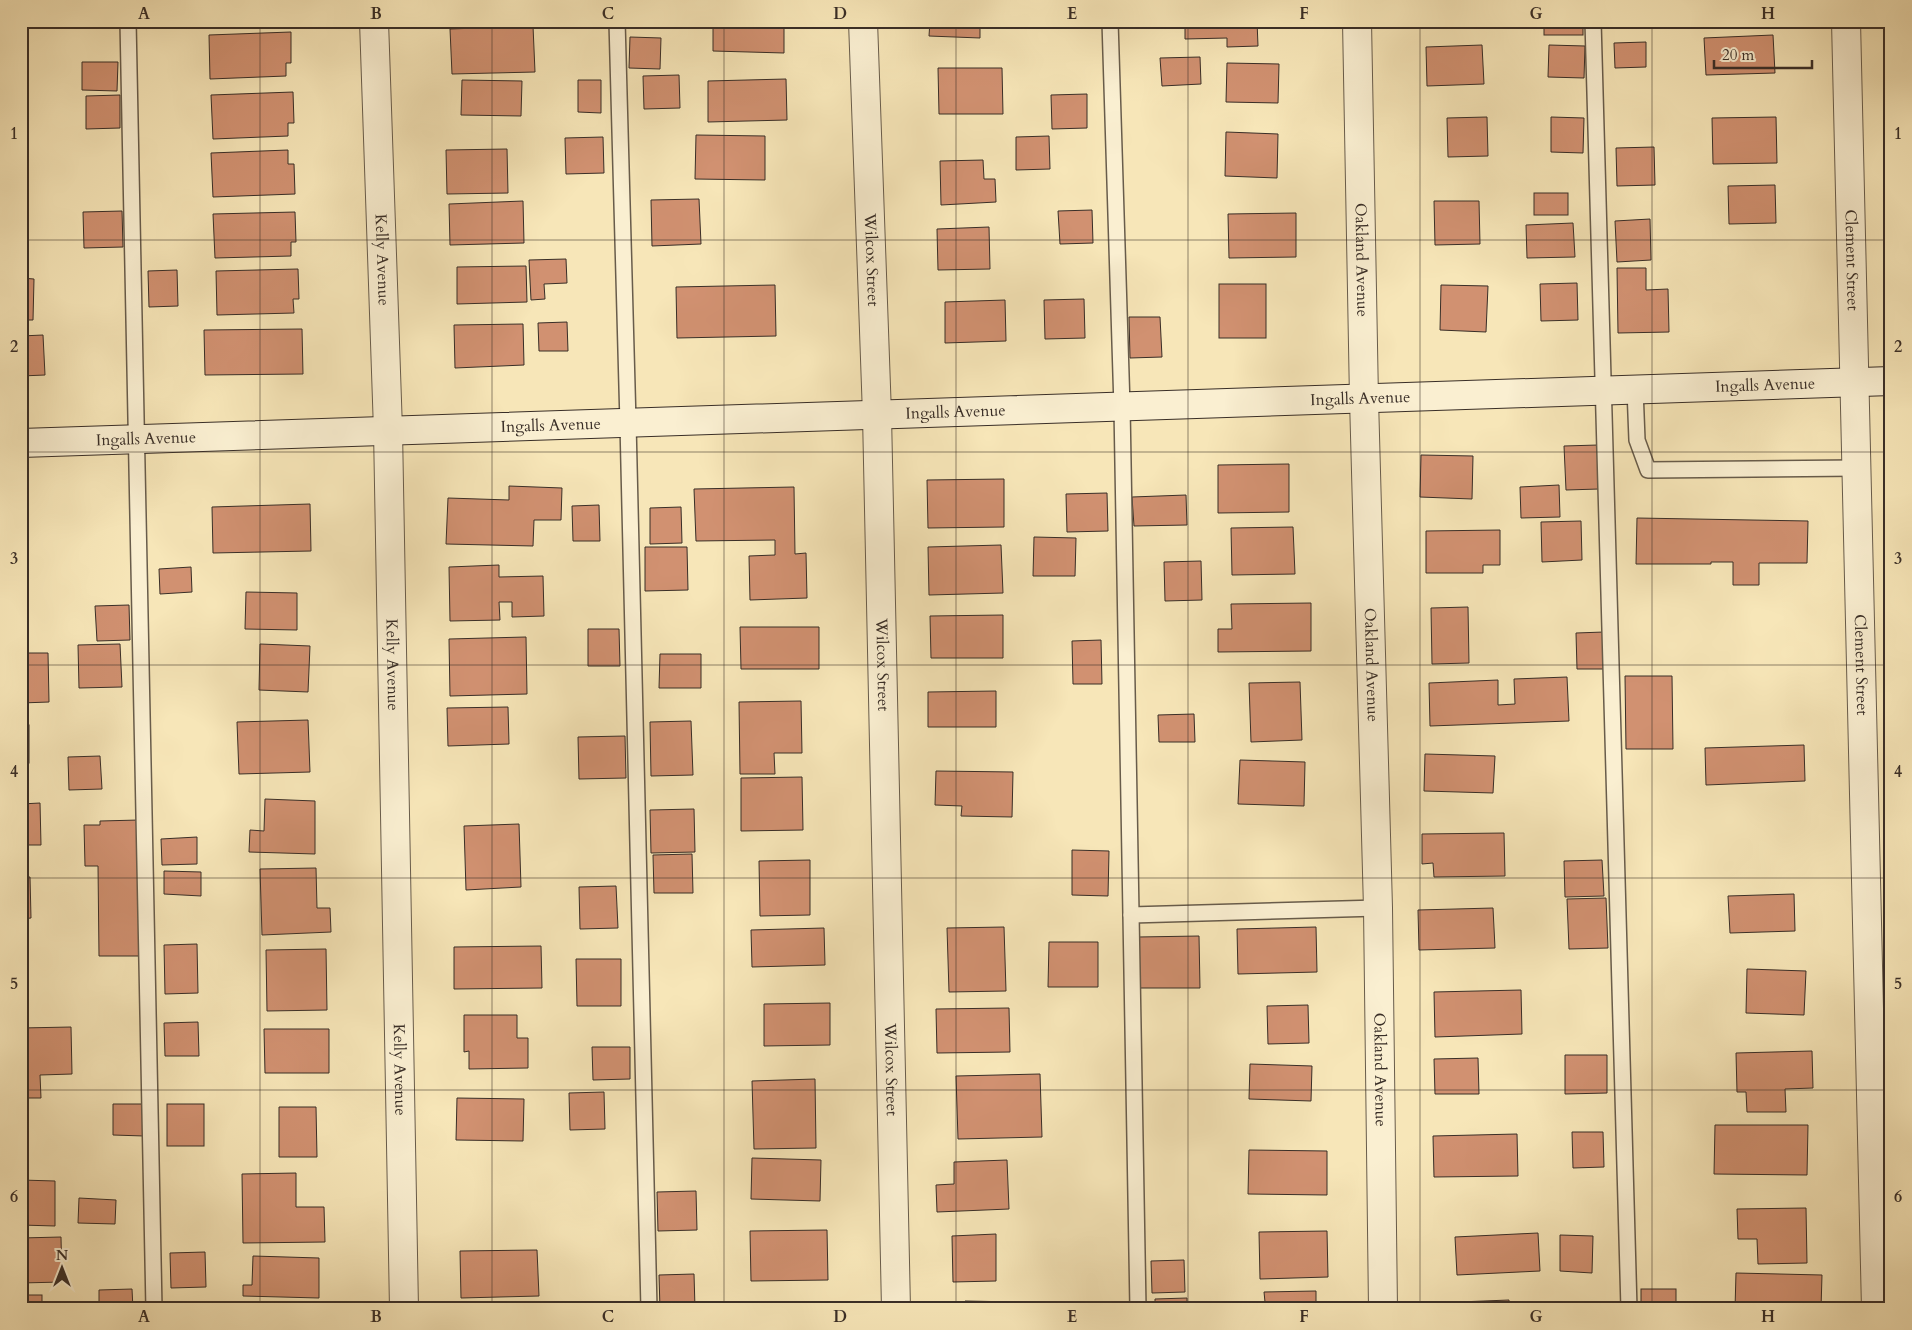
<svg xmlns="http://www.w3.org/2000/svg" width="1912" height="1330" font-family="Cardo,serif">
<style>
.building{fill:#d19171;stroke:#392e27}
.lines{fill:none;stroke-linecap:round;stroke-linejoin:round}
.lane-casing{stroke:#685c4b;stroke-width:18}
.street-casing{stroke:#685c4b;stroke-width:30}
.secondary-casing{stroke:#392e27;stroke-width:30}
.lane{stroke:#faefd1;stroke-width:15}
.street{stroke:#faefd1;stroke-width:28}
.secondary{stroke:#faefd1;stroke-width:28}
.grid{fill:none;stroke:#392e27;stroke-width:1;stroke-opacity:0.55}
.labels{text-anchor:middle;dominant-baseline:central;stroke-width:4;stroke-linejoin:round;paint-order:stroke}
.street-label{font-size:16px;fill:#392e27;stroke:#faefd1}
.neatline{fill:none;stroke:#392e27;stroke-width:2}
.grid-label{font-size:16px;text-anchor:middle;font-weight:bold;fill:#392e27}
</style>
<rect width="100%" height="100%" fill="#f7e6b8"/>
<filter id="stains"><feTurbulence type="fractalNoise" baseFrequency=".004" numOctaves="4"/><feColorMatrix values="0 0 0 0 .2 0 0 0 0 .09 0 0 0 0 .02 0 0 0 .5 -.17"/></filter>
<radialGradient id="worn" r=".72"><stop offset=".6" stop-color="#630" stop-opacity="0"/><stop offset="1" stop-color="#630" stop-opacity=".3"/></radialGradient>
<g class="building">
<path d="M713 21H784V53L713 51Z"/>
<path d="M930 21H980V38L929 36Z"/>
<path d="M1185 21H1257L1258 46 1227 47V38L1185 39Z"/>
<rect x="1544" y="21" width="39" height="14"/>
<path d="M533 26 535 72 452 74 450 29Z"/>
<path d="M291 32V63H286V76L210 79 209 35Z"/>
<path d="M21 35H26L27 80H21Z"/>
<path d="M1773 35 1775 73 1706 75 1704 38Z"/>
<path d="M630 37 661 38 660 69 629 68Z"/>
<path d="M1646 42V67L1615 68 1614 43Z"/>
<path d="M1482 45 1484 84 1427 86 1426 47Z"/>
<path d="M1549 45 1585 46 1584 78 1548 77Z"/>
<path d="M1200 57 1201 84 1162 86 1160 58Z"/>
<path d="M82 62H118L117 91 82 90Z"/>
<path d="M1227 63 1279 64 1278 103 1226 102Z"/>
<path d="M938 68H1002L1003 114H939Z"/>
<path d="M679 75 680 108 644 109 643 76Z"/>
<path d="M786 79 787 120 708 122V81Z"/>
<path d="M462 80 522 81 521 116 461 115Z"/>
<path d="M578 80H601V113L578 112Z"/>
<path d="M293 92 294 123H288V136L213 139 211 95Z"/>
<path d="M1087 94V128L1052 129 1051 95Z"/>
<path d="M120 95V128L86 129V96Z"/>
<path d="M1487 117 1488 156 1448 157 1447 118Z"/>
<path d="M1551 117 1584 118 1583 153 1551 152Z"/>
<path d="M1776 117 1777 163 1713 164 1712 118Z"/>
<path d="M1226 132 1278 134 1277 178 1225 176Z"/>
<path d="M696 135 765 136V180L695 179Z"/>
<path d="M1049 136 1050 169 1016 170V137Z"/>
<path d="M603 137 604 173 566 174 565 138Z"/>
<path d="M1654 147 1655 185 1617 186 1616 148Z"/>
<path d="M507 149 508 193 447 194 446 150Z"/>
<path d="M288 150V164H294L295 194 213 197 211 153Z"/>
<path d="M983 160 984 179H995L996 202 941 205 940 161Z"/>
<path d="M1775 185 1776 223 1729 224 1728 186Z"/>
<rect x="1534" y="193" width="34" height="22"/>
<path d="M699 199 701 244 652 246 651 200Z"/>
<path d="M523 201 524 243 450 245 449 204Z"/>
<path d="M1434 201H1479L1480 244 1435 245Z"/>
<path d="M1092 210 1093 243 1060 244 1058 211Z"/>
<path d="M122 211 123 247 84 248 83 212Z"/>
<path d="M295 212 296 242H291V256L215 258 213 214Z"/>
<path d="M1296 213V257L1229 258 1228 214Z"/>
<path d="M1650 219 1651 260 1617 262 1615 221Z"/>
<path d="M1573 223 1575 257 1527 258 1526 225Z"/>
<path d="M989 227 990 269 938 270 937 229Z"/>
<path d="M566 259 567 283 544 284 545 299 531 300 529 260Z"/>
<path d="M526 266 527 302 457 304V267Z"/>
<path d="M1617 268H1646V290L1668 289 1669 332 1618 333Z"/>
<path d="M298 269 299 299H293L294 313 217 315 216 271Z"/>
<path d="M177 270 178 306 149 307 148 271Z"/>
<path d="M21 278 34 279 33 320H21Z"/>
<path d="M1577 283 1578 320 1541 321 1540 284Z"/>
<rect x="1219" y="284" width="47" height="54"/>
<path d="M775 285 776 336 677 338 676 287Z"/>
<path d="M1441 285 1488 286 1486 332 1440 330Z"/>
<path d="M1084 299 1085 338 1045 339 1044 300Z"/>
<path d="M1005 300 1006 341 945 343V302Z"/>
<path d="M1129 317H1160L1162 357 1130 358Z"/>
<path d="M567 322 568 351H539L538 323Z"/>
<path d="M523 324 524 365 455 368 454 325Z"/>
<path d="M302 329 303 374 205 375 204 330Z"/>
<path d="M43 335 45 375 21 376V336Z"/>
<path d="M1598 445 1599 489 1566 490 1564 446Z"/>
<path d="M1421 455 1473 456 1472 499 1420 497Z"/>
<path d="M1289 464V512L1218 513V465Z"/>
<path d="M1004 479V527L928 528 927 480Z"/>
<path d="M1559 485 1560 517 1521 518 1520 487Z"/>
<path d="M509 486 562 488 561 520H534L533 546 446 544 448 498 509 500Z"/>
<path d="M794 487 795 554 806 553 807 598 750 600 749 556 775 555V540L696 541 694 489Z"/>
<path d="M1107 493 1108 531 1067 532 1066 494Z"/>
<path d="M1186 495 1187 525 1134 526 1132 497Z"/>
<path d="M310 504 311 551 213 553 212 507Z"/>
<path d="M599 505 600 541H573L572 506Z"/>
<path d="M681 507 682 543 650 544V508Z"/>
<path d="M1637 518 1808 521 1807 563H1759V585H1733V562H1711V564H1636Z"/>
<path d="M1581 521 1582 560 1542 562 1541 522Z"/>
<path d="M1293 527 1295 574 1232 575 1231 528Z"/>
<path d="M1500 530V565H1483V573H1426V531Z"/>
<path d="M1034 537 1076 538 1075 576H1033Z"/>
<path d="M1001 545 1003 593 929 595 928 547Z"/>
<path d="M645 547H687L688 590 645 591Z"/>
<path d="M1201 561 1202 600 1165 601 1164 562Z"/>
<path d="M499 565V577L543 576 544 616 512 617V602H499L500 620 450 621 449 567Z"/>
<path d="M191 567 192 592 160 594 159 569Z"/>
<path d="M246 592 297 593V630L245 629Z"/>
<path d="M1311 603V651L1218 652V629H1232L1231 604Z"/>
<path d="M129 605 130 640 97 641 95 606Z"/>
<path d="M1468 607 1469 663 1432 664 1431 608Z"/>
<path d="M1003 615V658H931L930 616Z"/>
<path d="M740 627H819V669H741Z"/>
<path d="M588 629H619L620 666H588Z"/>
<path d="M1604 632 1605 669H1577L1576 633Z"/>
<path d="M526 637 527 694 450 696 449 639Z"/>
<path d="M1101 640 1102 684H1073L1072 641Z"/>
<path d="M120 644 122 687 79 688 78 645Z"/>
<path d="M260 644 310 646 308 692 259 690Z"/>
<path d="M21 653H48L49 702 21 703Z"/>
<path d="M660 654H701V688H659Z"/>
<path d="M1625 676H1672L1673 749H1626Z"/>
<path d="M1567 677 1569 721 1430 726 1429 683 1498 680V705L1515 704 1514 679Z"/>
<path d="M1300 682 1302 740 1251 742 1249 683Z"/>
<path d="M996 691V727H928V692Z"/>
<path d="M801 701 802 753H774L775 774H740L739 702Z"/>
<path d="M508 707 509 744 448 746 447 708Z"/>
<path d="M1194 714 1195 742H1159L1158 715Z"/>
<path d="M308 720 310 772 239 774 237 722Z"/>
<path d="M691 721 693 775 651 776 650 722Z"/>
<rect x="21" y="725" width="8" height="38"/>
<path d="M625 736 626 778 579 779 578 737Z"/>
<path d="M1804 745 1805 781 1706 785 1705 748Z"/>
<path d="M1425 754 1495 756 1493 793 1424 791Z"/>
<path d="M100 756 102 789 69 790 68 757Z"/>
<path d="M1240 760 1305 762 1304 806 1238 804Z"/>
<path d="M936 771 1013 772 1012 817 961 816 962 806 935 805Z"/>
<path d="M802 777 803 830 741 831V778Z"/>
<path d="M265 799 315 801V854L249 852 250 830 264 831Z"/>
<path d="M40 803 41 845H21V804Z"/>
<path d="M694 809 695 852 651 853 650 810Z"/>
<path d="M139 820 140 956H99L98 866H85L84 825H100V821Z"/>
<path d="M519 824 521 887 466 890 464 826Z"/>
<path d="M1504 833 1505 876 1434 877 1433 863 1422 864V834Z"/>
<path d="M197 837V864L162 865 161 839Z"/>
<path d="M1072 850 1109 851 1108 896 1072 895Z"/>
<path d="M692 854 693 893H654L653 855Z"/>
<path d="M810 860V915L760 916 759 861Z"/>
<path d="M1602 860 1604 896 1565 897 1564 861Z"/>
<path d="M316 868 317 908H330L331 932 262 935 260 869Z"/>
<path d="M164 871 201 872V896L164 894Z"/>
<path d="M21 877H30L31 918 21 919Z"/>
<path d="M616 886 618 928 580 929 579 887Z"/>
<path d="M1794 894 1795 931 1730 933 1728 896Z"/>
<path d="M1606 898 1608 948 1569 949 1567 899Z"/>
<path d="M1493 908 1495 948 1419 950 1418 910Z"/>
<path d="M1004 927 1006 991 949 992 947 928Z"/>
<path d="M1316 927 1317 972 1238 974 1237 929Z"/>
<path d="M824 928 825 965 752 967 751 930Z"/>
<path d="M1199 936 1200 988H1139L1138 937Z"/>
<path d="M1049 942H1098V987H1048Z"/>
<path d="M197 944 198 993 165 994 164 945Z"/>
<path d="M541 946 542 988 454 989V947Z"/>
<path d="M326 949 327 1010 267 1011 266 950Z"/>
<path d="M576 959H621V1006H577Z"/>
<path d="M1747 969 1806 971 1804 1015 1746 1013Z"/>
<path d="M1521 990 1522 1034 1435 1037 1434 992Z"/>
<path d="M830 1003V1045L764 1046V1004Z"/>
<path d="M1308 1005 1309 1043 1268 1044 1267 1006Z"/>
<path d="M1009 1008 1010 1052 937 1053 936 1009Z"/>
<path d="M464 1015H517V1038H528V1068L469 1069V1051L464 1052Z"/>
<path d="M198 1022 199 1056H165L164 1023Z"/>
<path d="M71 1027 72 1074 40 1075 41 1098H21V1028Z"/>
<path d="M264 1029H329V1073H265Z"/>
<path d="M592 1047H630V1079L593 1080Z"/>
<path d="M1812 1051 1813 1088 1785 1089 1786 1112H1747L1746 1092H1737L1736 1053Z"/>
<path d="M1565 1055H1607V1093L1565 1094Z"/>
<path d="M1478 1058 1479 1094H1435L1434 1059Z"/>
<path d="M1250 1064 1312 1066 1311 1101 1249 1099Z"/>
<path d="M1040 1074 1042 1137 958 1139 956 1076Z"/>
<path d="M815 1079 816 1148 754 1149 752 1081Z"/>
<path d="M604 1092 605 1129 570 1130 569 1093Z"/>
<path d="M457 1098 524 1099 523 1141 456 1140Z"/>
<path d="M113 1104H144V1136L113 1135Z"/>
<rect x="167" y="1104" width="37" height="42"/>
<path d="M279 1107H316L317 1157H279Z"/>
<path d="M1715 1125H1808L1807 1175 1714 1174Z"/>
<path d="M1572 1132H1603L1604 1167 1573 1168Z"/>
<path d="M1517 1134 1518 1176 1434 1177 1433 1136Z"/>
<path d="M1249 1150 1327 1151V1195L1248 1194Z"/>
<path d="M752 1158 821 1160 820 1201 751 1199Z"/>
<path d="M1007 1160 1009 1209 937 1212 936 1185 954 1184V1162Z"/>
<path d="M296 1173V1207H324L325 1242 243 1243 242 1174Z"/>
<path d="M21 1180 55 1181V1226L21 1225Z"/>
<path d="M696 1191 697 1230 658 1231 657 1192Z"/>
<path d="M79 1198 116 1200 115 1224 78 1223Z"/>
<path d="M1806 1208 1807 1263 1758 1264 1757 1239H1738L1737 1209Z"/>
<path d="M827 1230 828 1280 751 1281 750 1231Z"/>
<path d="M1327 1231 1328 1277 1260 1279 1259 1232Z"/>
<path d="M1538 1233 1540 1271 1457 1275 1455 1237Z"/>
<path d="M996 1234V1281L953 1282 952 1236Z"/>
<path d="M1560 1235 1593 1236 1592 1273 1560 1271Z"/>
<path d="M61 1237 62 1282 21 1283V1238Z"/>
<path d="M537 1250 539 1296 461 1298 460 1251Z"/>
<path d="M205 1252 206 1287 171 1288 170 1253Z"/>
<path d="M253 1256 319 1258V1298L243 1296V1285H252Z"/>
<path d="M1184 1260 1185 1292 1152 1293 1151 1261Z"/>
<path d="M1736 1273 1822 1275 1821 1309H1735Z"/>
<path d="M694 1274 695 1308 660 1309 659 1275Z"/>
<path d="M132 1289 133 1309H99V1290Z"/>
<rect x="1641" y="1289" width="35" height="20"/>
<path d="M1316 1291V1309H1235V1302H1265L1264 1292Z"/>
<rect x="21" y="1295" width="21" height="14"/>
<path d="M1187 1298V1309H1155V1299Z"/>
<path d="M1509 1300V1309H1435L1434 1303Z"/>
<path d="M965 1301 1068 1303V1309H965Z"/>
<path d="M1121 1303V1309H1088L1087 1305Z"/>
</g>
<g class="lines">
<g class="lane-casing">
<g id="lane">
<path d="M128 21 154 1309"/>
<path d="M617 21 628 423 649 1309"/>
<path d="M1110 21 1122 407 1138 1309"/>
<path d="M1593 21 1629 1309"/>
<path d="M1635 389 1637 440 1648 470 1857 468"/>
<path d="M1131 915 1378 908"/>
</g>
</g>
<g class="street-casing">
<g id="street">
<path id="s1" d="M374 21 388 430 404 1309"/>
<path id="s2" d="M863 21 877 415 896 1309"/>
<path id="s3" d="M1357 21 1364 399 1378 908 1383 1309"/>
<path id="s4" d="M1846 21 1876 1309"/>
</g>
</g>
<g class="secondary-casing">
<g id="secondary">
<path id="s5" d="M21 443 1891 381"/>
</g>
</g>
<use href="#lane" class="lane"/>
<use href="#street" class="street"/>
<use href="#secondary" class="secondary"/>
</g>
<path class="grid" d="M260 21V1309M492 21V1309M724 21V1309M956 21V1309M1188 21V1309M1420 21V1309M1652 21V1309M21 240H1891M21 452H1891M21 665H1891M21 878H1891M21 1090H1891"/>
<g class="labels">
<g class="street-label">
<text stroke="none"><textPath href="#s1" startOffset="239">Kelly Avenue</textPath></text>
<text stroke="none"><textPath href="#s2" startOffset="239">Wilcox Street</textPath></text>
<text stroke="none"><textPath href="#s3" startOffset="239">Oakland Avenue</textPath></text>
<text stroke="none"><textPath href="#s4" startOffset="239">Clement Street</textPath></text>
<text stroke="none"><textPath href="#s5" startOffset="1745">Ingalls Avenue</textPath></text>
<text stroke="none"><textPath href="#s5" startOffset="1340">Ingalls Avenue</textPath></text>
<text stroke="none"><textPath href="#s5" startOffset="935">Ingalls Avenue</textPath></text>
<text stroke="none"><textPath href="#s5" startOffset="530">Ingalls Avenue</textPath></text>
<text stroke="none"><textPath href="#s5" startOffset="125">Ingalls Avenue</textPath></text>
<text stroke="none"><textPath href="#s1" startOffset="644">Kelly Avenue</textPath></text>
<text stroke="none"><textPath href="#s2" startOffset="644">Wilcox Street</textPath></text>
<text stroke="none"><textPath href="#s3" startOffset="644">Oakland Avenue</textPath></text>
<text stroke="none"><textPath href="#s4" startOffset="644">Clement Street</textPath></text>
<text stroke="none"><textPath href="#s1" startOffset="1049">Kelly Avenue</textPath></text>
<text stroke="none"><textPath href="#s2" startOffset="1049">Wilcox Street</textPath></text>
<text stroke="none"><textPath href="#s3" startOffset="1049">Oakland Avenue</textPath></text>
</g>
</g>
<rect width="1912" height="1330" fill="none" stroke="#f7e6b8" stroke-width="55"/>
<g transform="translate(62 1268)" stroke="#faefd1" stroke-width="4" paint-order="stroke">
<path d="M0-4L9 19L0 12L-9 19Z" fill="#392e27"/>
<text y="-8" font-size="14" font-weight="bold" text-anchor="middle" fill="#392e27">N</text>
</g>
<path d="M1714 60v8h98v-8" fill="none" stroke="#392e27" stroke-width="2.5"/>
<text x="1722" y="60" font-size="15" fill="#392e27" stroke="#faefd1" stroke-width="4" paint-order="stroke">20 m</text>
<rect x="28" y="28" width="1856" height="1274" class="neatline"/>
<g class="grid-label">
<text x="144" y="19">A</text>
<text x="376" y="19">B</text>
<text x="608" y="19">C</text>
<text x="840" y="19">D</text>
<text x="1072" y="19">E</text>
<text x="1304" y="19">F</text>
<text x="1536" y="19">G</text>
<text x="1768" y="19">H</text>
<text x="14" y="139">1</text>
<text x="1898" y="139">1</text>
<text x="14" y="352">2</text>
<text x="1898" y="352">2</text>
<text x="14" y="564">3</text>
<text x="1898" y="564">3</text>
<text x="14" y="777">4</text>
<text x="1898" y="777">4</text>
<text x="14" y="989">5</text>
<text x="1898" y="989">5</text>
<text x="14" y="1202">6</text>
<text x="1898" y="1202">6</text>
<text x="144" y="1322">A</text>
<text x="376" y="1322">B</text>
<text x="608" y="1322">C</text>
<text x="840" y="1322">D</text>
<text x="1072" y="1322">E</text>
<text x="1304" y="1322">F</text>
<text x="1536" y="1322">G</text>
<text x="1768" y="1322">H</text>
</g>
<rect width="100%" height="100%" filter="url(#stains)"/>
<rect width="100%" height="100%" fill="url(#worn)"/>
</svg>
